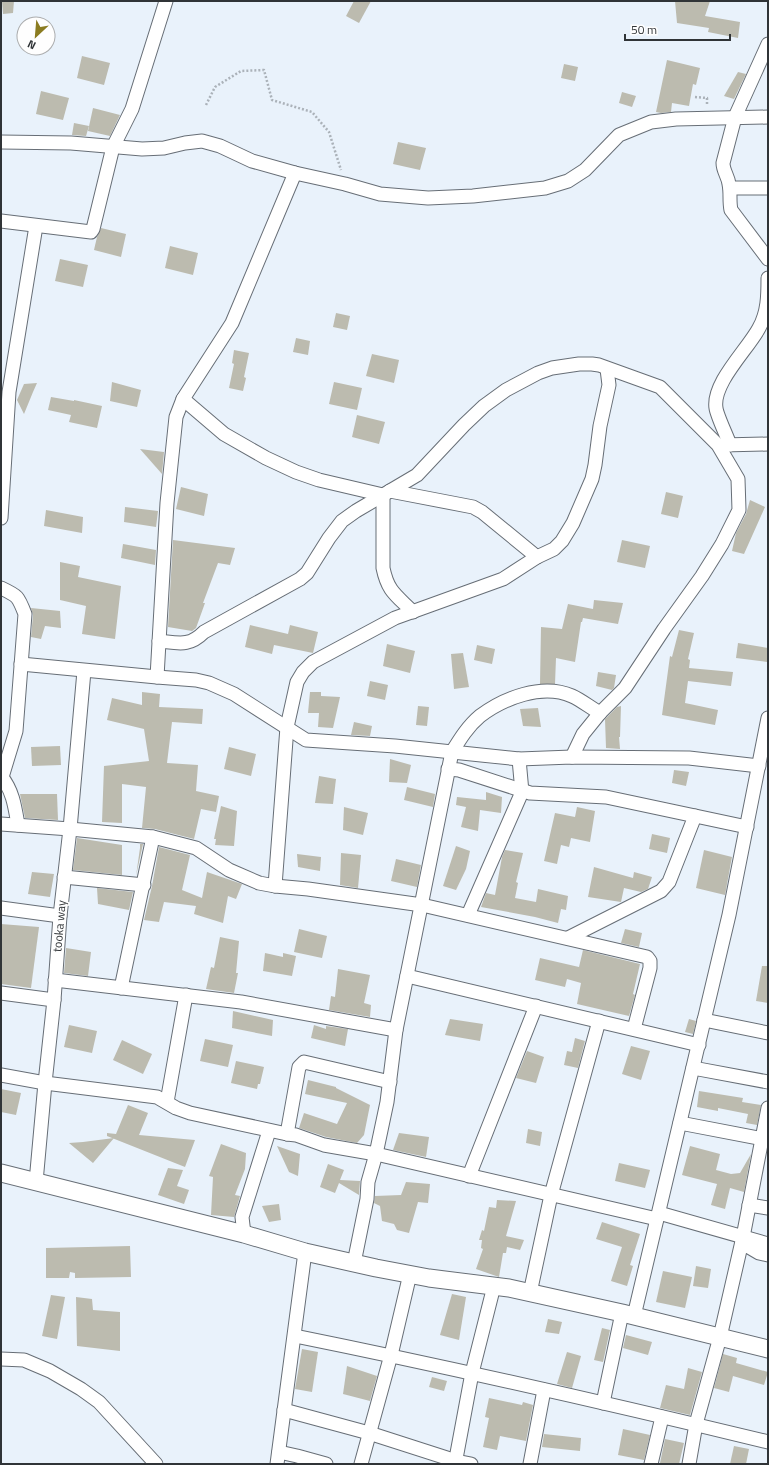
<svg xmlns="http://www.w3.org/2000/svg" width="769" height="1465" font-family="'Titillium Web',sans-serif">
<style>
.building{fill:#bcbbaf}
.lines{fill:none;stroke-linecap:round;stroke-linejoin:round}
.minor-casing{stroke:#676e76;stroke-width:15}
.tertiary-casing{stroke:#676e76;stroke-width:19}
.path{stroke:#abb2b9;stroke-width:2.5;stroke-dasharray:2 2;stroke-linecap:butt}
.minor{stroke:#fff;stroke-width:13}
.tertiary{stroke:#fff;stroke-width:17}
.labels{text-anchor:middle;dominant-baseline:central;stroke-width:3;stroke-linejoin:round;paint-order:stroke}
.street-label{font-size:12px;fill:#303437;stroke:#fefefe}
</style>
<rect width="100%" height="100%" fill="#e9f2fb"/>
<g class="building">
<path d="M2 1H14L13 13 3 14Z"/>
<path d="M354 1H371L359 23 346 16Z"/>
<path d="M675 1H710L705 16 740 22 738 38 708 32 709 28 677 23Z"/>
<path d="M82 56 110 63 104 85 77 78Z"/>
<path d="M667 60 700 68 696 85 693 84 689 106 672 103 671 112 661 113 656 112Z"/>
<path d="M564 64 578 67 575 81 561 78Z"/>
<path d="M738 72 746 74 734 99 724 96Z"/>
<path d="M41 91 69 98 63 120 36 114Z"/>
<path d="M622 92 636 96 632 107 619 103Z"/>
<path d="M93 108 120 115 110 136 88 131Z"/>
<path d="M74 123 89 126 86 136 72 135Z"/>
<path d="M398 142 426 148 420 170 393 164Z"/>
<path d="M101 228 126 234 121 257 94 250 97 237Z"/>
<path d="M170 246 198 253 193 275 165 268Z"/>
<path d="M60 259 88 265 83 287 55 281Z"/>
<path d="M336 313 350 316 347 330 333 327Z"/>
<path d="M296 338 310 341 308 355 293 352Z"/>
<path d="M234 350 249 353 244 377 246 378 243 391 229 388 234 364 232 363Z"/>
<path d="M372 354 399 360 394 383 366 376Z"/>
<path d="M112 382 141 390 137 407 110 401Z"/>
<path d="M334 382 362 388 357 410 329 404Z"/>
<path d="M37 383 33 392 24 414 17 400 24 384Z"/>
<path d="M51 397 74 401V400L102 406 97 428 69 422 71 415 48 410Z"/>
<path d="M357 415 385 422 379 444 352 437Z"/>
<path d="M140 449 164 452 162 474Z"/>
<path d="M181 487 208 494 204 516 176 509Z"/>
<path d="M666 492 683 496 678 518 661 514Z"/>
<path d="M750 500 765 507 744 554 732 551 736 533 746 514Z"/>
<path d="M125 507 158 511 156 527 124 522Z"/>
<path d="M46 510 83 517 82 533 44 526Z"/>
<path d="M173 540 235 548 230 565 218 563 203 603H205L196 628 192 631 168 627Z"/>
<path d="M622 540 650 546 645 568 617 562Z"/>
<path d="M123 544 156 550 155 565 121 558Z"/>
<path d="M60 562 80 566 78 577 121 586 115 639 82 634 86 606 60 600Z"/>
<path d="M594 600 623 603 618 624 583 618 582 622H581L575 662 556 658 555 684H540L541 627 562 629 568 604 593 609Z"/>
<path d="M31 608 60 611 61 628 45 626 41 639 31 637 33 615Z"/>
<path d="M250 625 288 634 290 625 318 632 313 653 274 645 272 654 245 647Z"/>
<path d="M679 630 694 633 688 659 690 660 689 668 733 672 731 686 688 681 685 703 718 710 715 725 662 715 670 656 672 657Z"/>
<path d="M738 643 768 648 767 662 736 658Z"/>
<path d="M387 644 415 651 410 673 383 666Z"/>
<path d="M477 645 495 649 492 664 474 660Z"/>
<path d="M463 653 469 687 454 689 451 654Z"/>
<path d="M598 672 616 675 614 688 612 690 596 686Z"/>
<path d="M370 681 388 685 385 700 367 696Z"/>
<path d="M142 692 160 694 159 707 203 709 202 724 172 722 167 763 198 765 196 791 219 796 216 812 201 809 194 839 155 829 142 828 146 787 122 784V823L102 822 104 766 149 761 144 729 107 720 112 698 142 705Z"/>
<path d="M310 692H321V696L340 697 333 728 318 727 319 713H308Z"/>
<path d="M418 706 429 707 427 726 416 725Z"/>
<path d="M621 706 620 737H619L620 749 606 748 605 719 617 707Z"/>
<path d="M538 708 541 727 523 726 520 709Z"/>
<path d="M354 722 372 726 370 736 351 735Z"/>
<path d="M60 746 61 765 32 766 31 747Z"/>
<path d="M229 747 256 754 251 776 224 769Z"/>
<path d="M390 759 411 765 407 783 389 782Z"/>
<path d="M674 770 689 772 686 786 672 783Z"/>
<path d="M319 776 336 779 333 804 315 803Z"/>
<path d="M407 787 435 794 433 807 404 800Z"/>
<path d="M486 792 502 797 501 813 480 810 478 831 461 827 466 807 456 805 457 797 486 800Z"/>
<path d="M20 794H57L58 820 25 818Z"/>
<path d="M221 806 237 811 234 846 215 845 216 839H214Z"/>
<path d="M344 807 368 813 363 835 343 830Z"/>
<path d="M577 807 595 811 590 842 571 838 569 847 561 845 557 864 544 861 555 813 575 817Z"/>
<path d="M652 834 670 838 667 853 649 849Z"/>
<path d="M77 838 122 845V875L73 870Z"/>
<path d="M140 844H143L136 876 140 848Z"/>
<path d="M456 846 470 851 466 869 456 890 443 886Z"/>
<path d="M159 847 190 855 182 890 202 898 207 872 242 884 236 899 228 896 223 923 194 914 196 906 164 902 159 922 144 920 152 886Z"/>
<path d="M505 850 523 853 516 882 518 883 515 898 536 902 538 889 568 896 566 910 561 909 558 923 535 917 481 907 486 893 495 895 502 857Z"/>
<path d="M704 850 732 857 725 895 696 888Z"/>
<path d="M341 853 361 855 358 888 340 885Z"/>
<path d="M297 854 321 857 320 871 298 867Z"/>
<path d="M396 859 421 865 417 887 391 881Z"/>
<path d="M594 867 633 878 634 872 652 877 648 889 641 892 624 888 621 902 588 897Z"/>
<path d="M32 872 54 874 50 897 28 894Z"/>
<path d="M97 888 133 892 129 910 98 904Z"/>
<path d="M1 924 39 927 31 988 1 984Z"/>
<path d="M299 929 327 936 322 958 294 952Z"/>
<path d="M625 929 642 933 639 947 621 943Z"/>
<path d="M220 937 239 941 236 973H238L234 993 206 989 211 967 214 968Z"/>
<path d="M66 948 91 952 88 976 64 973Z"/>
<path d="M583 950 640 964 633 994 635 995 629 1016 577 1004 581 983 567 979 565 987 535 980 540 958 579 967Z"/>
<path d="M265 953 283 957V953L296 956 292 976 263 971Z"/>
<path d="M762 966H768V1003L756 1001Z"/>
<path d="M338 969 370 975 364 1003 371 1005 370 1017 329 1010 331 996 335 997Z"/>
<path d="M233 1011 273 1020 272 1036 232 1028Z"/>
<path d="M450 1019 483 1024 480 1041 445 1035Z"/>
<path d="M689 1019 696 1021 693 1034 685 1032Z"/>
<path d="M69 1025 97 1031 92 1053 64 1047Z"/>
<path d="M314 1025 326 1029V1026L348 1029 345 1046 311 1038Z"/>
<path d="M575 1038 585 1041 578 1068 564 1065 567 1051 572 1052Z"/>
<path d="M205 1039 233 1045 228 1067 200 1061Z"/>
<path d="M122 1040 152 1054 143 1074 113 1060Z"/>
<path d="M631 1046 650 1051 641 1080 622 1074Z"/>
<path d="M527 1051 544 1057 536 1083 516 1078Z"/>
<path d="M236 1061 264 1067 260 1084H258L257 1089 231 1083Z"/>
<path d="M308 1080 336 1087V1088L370 1105 364 1135 357 1143 326 1137 299 1128 304 1113 337 1124 347 1103 305 1094Z"/>
<path d="M1 1089 21 1093 16 1115 1 1112Z"/>
<path d="M699 1091 743 1098 742 1102 761 1105 757 1125 746 1123 748 1114 718 1108V1111L697 1107Z"/>
<path d="M128 1105 148 1113 139 1135 195 1140 185 1167 107 1136V1133L116 1134Z"/>
<path d="M528 1129 542 1132 540 1146 526 1143Z"/>
<path d="M399 1133 429 1137 426 1157 393 1150Z"/>
<path d="M114 1138 93 1163 69 1143 83 1142Z"/>
<path d="M221 1144 246 1153 245 1169 235 1195 240 1196 234 1217 211 1215 213 1177 209 1176Z"/>
<path d="M277 1146 300 1154 298 1176 289 1172Z"/>
<path d="M690 1146 720 1154 716 1170 731 1174 740 1173 751 1154 744 1192 730 1188 725 1209 711 1205 717 1184 682 1175Z"/>
<path d="M619 1163 650 1170 645 1188 615 1181Z"/>
<path d="M328 1164 344 1170 340 1180 360 1181 359 1195 339 1183 335 1193 320 1187Z"/>
<path d="M168 1168 183 1170 177 1186 189 1190 184 1204 158 1195Z"/>
<path d="M406 1182 430 1184 428 1203 418 1202 409 1233 397 1230 394 1224 382 1221 380 1206 374 1203 375 1196 401 1195Z"/>
<path d="M497 1200 516 1201 506 1236 524 1240 520 1250 507 1247 506 1253H503L499 1277 476 1269 483 1249 481 1248 482 1240H479L482 1230 484 1231 489 1207 496 1208Z"/>
<path d="M279 1204 281 1220 269 1222 262 1206Z"/>
<path d="M602 1222 640 1234 630 1265 633 1266 627 1286 611 1281 622 1247 596 1239Z"/>
<path d="M130 1246 131 1277 75 1278V1273L70 1272 69 1278H46V1248Z"/>
<path d="M696 1266 711 1269 708 1288 693 1286Z"/>
<path d="M663 1271 692 1277 685 1308 656 1302Z"/>
<path d="M452 1294 466 1297 459 1340 440 1335Z"/>
<path d="M51 1295 65 1297 57 1339 42 1336Z"/>
<path d="M76 1297 92 1299 93 1310 120 1312V1351L77 1346Z"/>
<path d="M548 1319 562 1322 559 1334 545 1332Z"/>
<path d="M602 1328 610 1330 603 1362 594 1360Z"/>
<path d="M626 1335 652 1342 648 1355 623 1348Z"/>
<path d="M302 1349 318 1352 312 1392 295 1389Z"/>
<path d="M567 1352 581 1356 572 1388 557 1384Z"/>
<path d="M723 1354 737 1358 736 1363 768 1372 764 1385 733 1376 729 1392 714 1388Z"/>
<path d="M347 1366 377 1376 370 1401 343 1394Z"/>
<path d="M688 1368 702 1372 690 1415 660 1408 666 1385 684 1389Z"/>
<path d="M432 1377 447 1381 444 1391 429 1387Z"/>
<path d="M489 1398 522 1405 523 1402 533 1405 526 1441 500 1436 497 1450 483 1447 489 1418 485 1417Z"/>
<path d="M623 1429 650 1435 644 1460 618 1455Z"/>
<path d="M544 1434 581 1438 580 1451 542 1447Z"/>
<path d="M665 1439 684 1443 679 1464 660 1463Z"/>
<path d="M734 1446 749 1449 746 1464H730Z"/>
</g>
<g class="lines">
<g class="minor-casing">
<g id="minor">
<path d="M768 44 735 117 723 163C723 171 728 176 729 184 731 193 729 201 731 210L768 259"/>
<path d="M1 142 71 143 142 149 164 148 185 143 202 141 220 146 252 161 295 173 345 184 380 194 428 198 473 196 545 188 568 181 585 170 619 135 651 122 676 119 768 117"/>
<path d="M730 188H768"/>
<path d="M1 221 91 232 93 229 113 147 132 109 166 1"/>
<path d="M183 399 224 434 266 458 296 472 319 480 383 495V568C388 592 396 595 413 612"/>
<path d="M722 445 768 444"/>
<path d="M730 445C727 436 717 416 716 408 712 383 748 349 759 328 768 312 768 295 768 278"/>
<path d="M390 491 473 507 482 512 537 557"/>
<path d="M1 518 9 392 36 226"/>
<path d="M1 588C18 596 18 596 25 614L16 731 2 777"/>
<path d="M159 641C179 643 189 647 204 632L300 579 307 573 329 538 342 521 356 511 417 475 464 425 484 406 506 390 538 373 552 368 579 364H592L599 365 660 387 718 445 738 479 739 510 722 544 702 576 664 629 625 688 600 713 583 734 572 757"/>
<path d="M21 664 157 677 196 680 209 683 234 694 306 740 395 746 519 759 572 757 689 758 759 766"/>
<path d="M157 677 167 503 176 417 183 399 232 323 295 173"/>
<path d="M448 769 459 770 530 793 606 797 747 827"/>
<path d="M1 776C13 791 15 807 18 825"/>
<path d="M1 824 70 829 153 837 196 848 229 870 259 883 275 886 308 889 422 905 647 957 650 961V968L634 1029"/>
<path d="M64 877 144 885"/>
<path d="M275 886 287 727 297 682 303 672 313 662 395 618 503 579 537 557 554 549 562 541 573 523 592 479 595 465 600 426 609 385 607 369"/>
<path d="M1 908 60 916"/>
<path d="M468 915 522 792 519 759"/>
<path d="M568 938 661 891 669 882 695 816"/>
<path d="M407 976 699 1045"/>
<path d="M55 980 241 1002 396 1030"/>
<path d="M121 988 153 837"/>
<path d="M1 993 54 1000"/>
<path d="M704 1020 768 1033"/>
<path d="M693 1068 768 1082"/>
<path d="M1 1075 45 1083 157 1097 176 1108 190 1113 287 1134 296 1135 324 1145 376 1154 657 1219"/>
<path d="M167 1102 186 995"/>
<path d="M680 1123 768 1140"/>
<path d="M287 1134 299 1067 304 1062 390 1082"/>
<path d="M469 1176 536 1006"/>
<path d="M36 1182 45 1083 54 1000 60 916 70 829 84 671"/>
<path d="M749 1205 768 1208"/>
<path d="M659 1213 768 1244"/>
<path d="M244 1234 242 1217 269 1131"/>
<path d="M742 1243 759 1253 768 1255"/>
<path d="M354 1263 367 1199 368 1182 376 1154 387 1102 396 1030 452 752C460 739 468 726 480 716 504 698 542 683 572 696 581 700 591 708 600 713"/>
<path d="M530 1293 551 1195 599 1021"/>
<path d="M634 1316 729 915 768 718"/>
<path d="M295 1336C453 1368 611 1404 768 1442"/>
<path d="M1 1359 24 1360 50 1371 81 1389 99 1402 156 1464"/>
<path d="M603 1403 622 1313"/>
<path d="M284 1410 369 1433 456 1461 471 1464"/>
<path d="M279 1452 297 1456 326 1464"/>
<path d="M277 1464 305 1252"/>
<path d="M361 1464 391 1355 410 1274"/>
<path d="M455 1464 472 1373 494 1286"/>
<path d="M530 1464 544 1390"/>
<path d="M651 1464 662 1417"/>
<path d="M689 1464 696 1424 720 1337 743 1237 768 1108"/>
</g>
</g>
<g class="tertiary-casing">
<path id="tertiary" d="M1 1173 244 1234 305 1252 376 1268 429 1278 509 1288 622 1313 768 1349"/>
</g>
<g class="path">
<path d="M695 97 707 98V105"/>
<path d="M206 105 215 87 241 71 264 70 272 100 312 112 329 132 341 170"/>
</g>
<use href="#minor" class="minor"/>
<use href="#tertiary" class="tertiary"/>
</g>
<g class="labels">
<g class="street-label">
<text transform="translate(59 926) rotate(-85)">tooka way</text>
</g>
</g>
<rect width="769" height="1465" fill="none" stroke="#303437" stroke-width="4"/>
<g transform="translate(36 36) rotate(206)"><circle r="19" fill="#fefefe" stroke="#acadae"/>
<path d="M0-3L7 15L0 10L-7 15Z" fill="#8b7c21"/>
<text y="-6" font-size="11" font-weight="bold" text-anchor="middle" fill="#303437">N</text>
</g>
<path d="M625 34v6h105v-6" fill="none" stroke="#303437" stroke-width="2"/>
<text x="631" y="34" font-size="12" fill="#303437" stroke="#fefefe" stroke-width="3" paint-order="stroke">50 m</text>
</svg>
